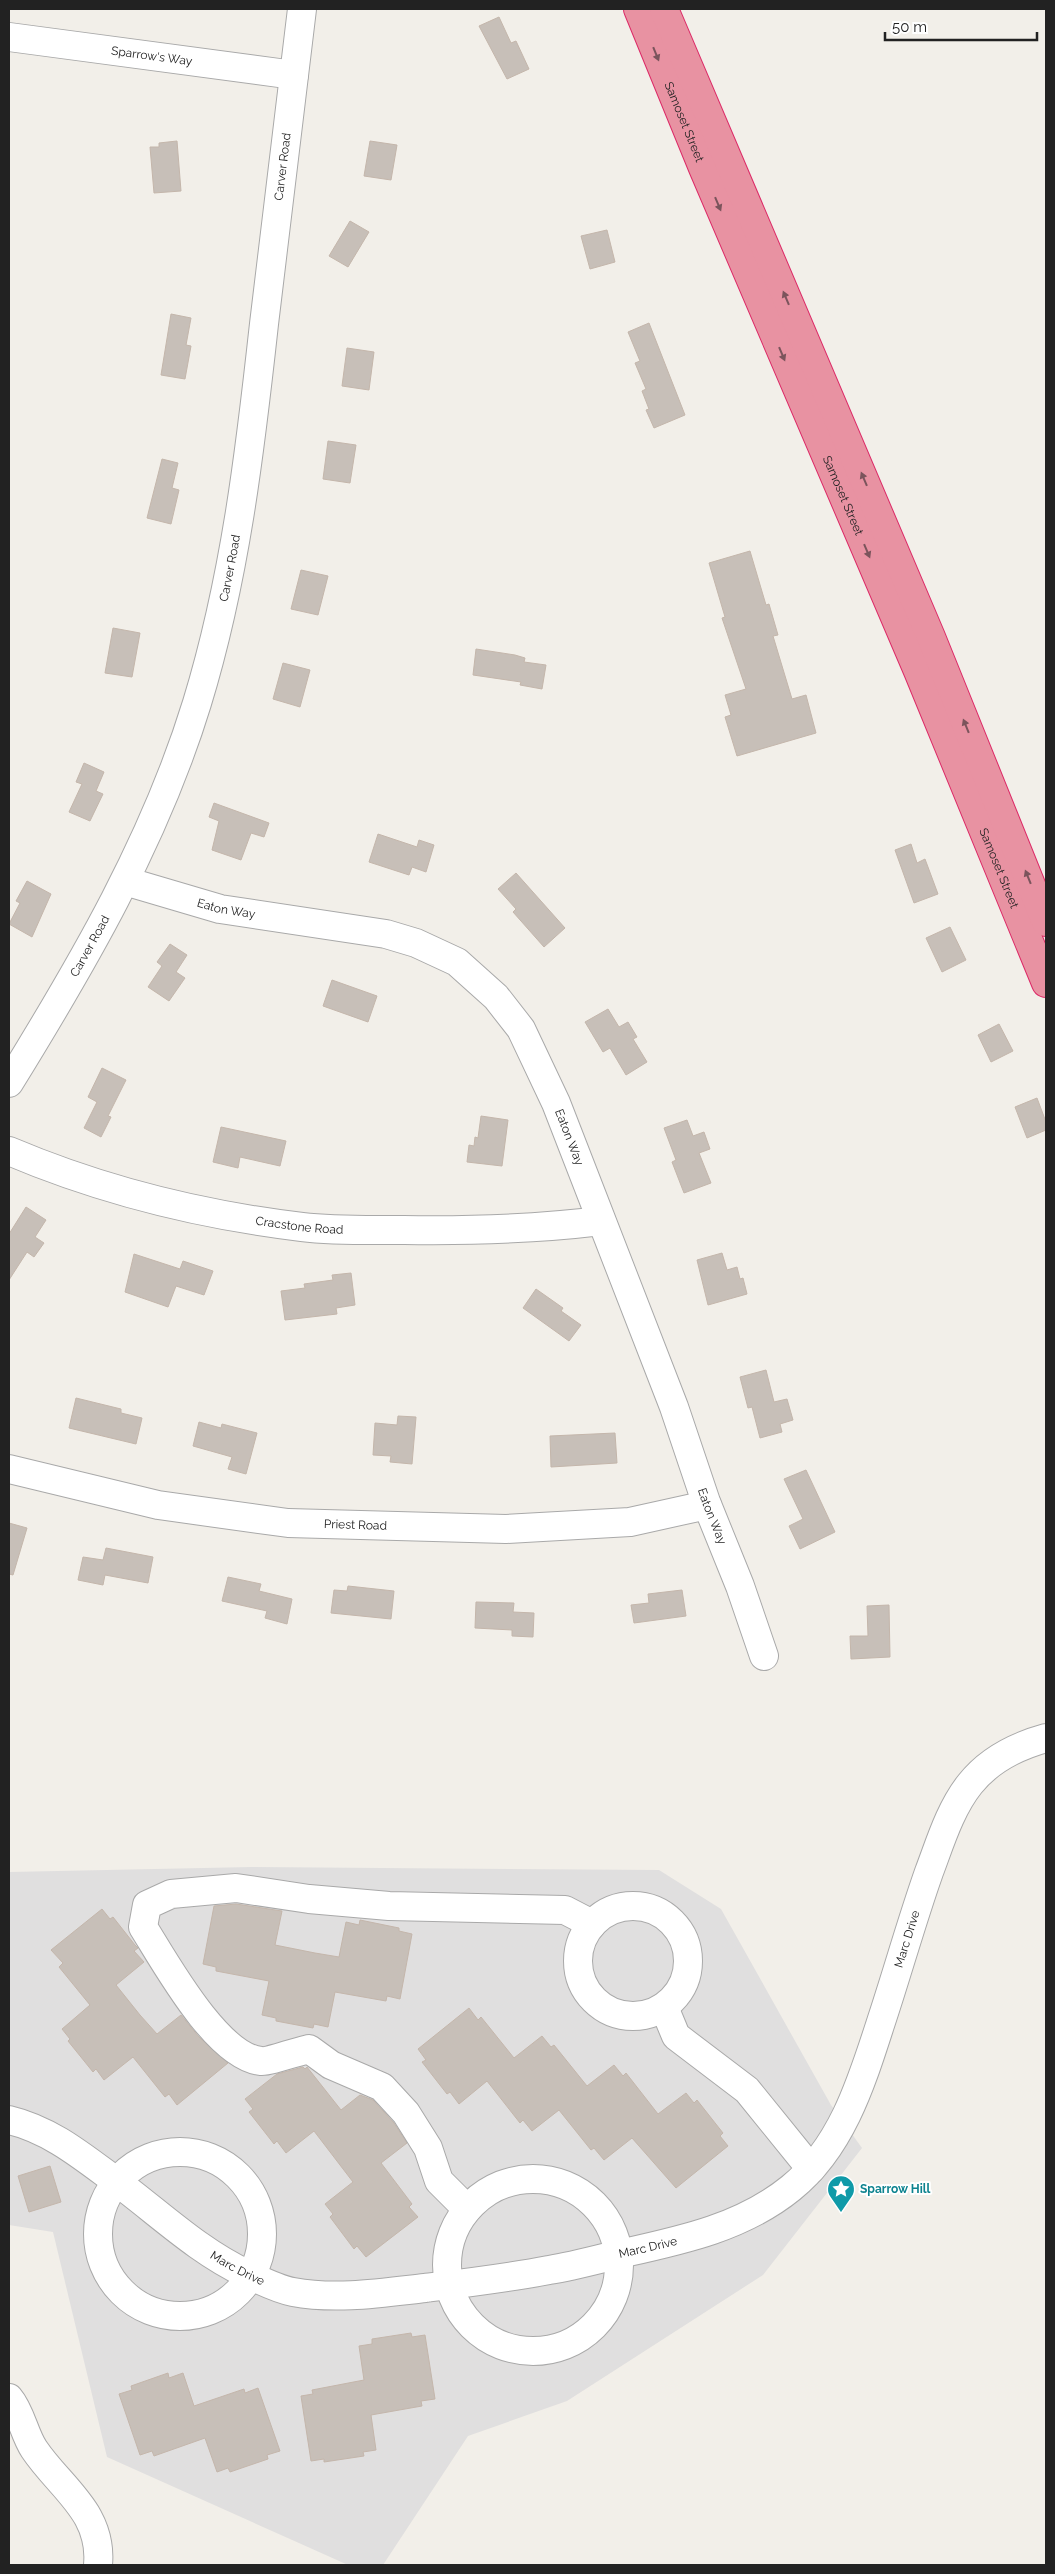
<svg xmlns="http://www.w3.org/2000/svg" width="1055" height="2574" font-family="Raleway,sans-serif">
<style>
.residential{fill:#e0dfdf}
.building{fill:#c7bfb8;stroke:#c4b6ab}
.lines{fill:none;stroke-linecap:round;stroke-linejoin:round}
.minor-casing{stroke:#a9a9a9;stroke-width:30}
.highway-casing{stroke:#dc2a67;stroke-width:30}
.minor{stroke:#fff;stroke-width:28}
.highway{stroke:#e892a2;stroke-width:28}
.oneway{fill:#7b545c}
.labels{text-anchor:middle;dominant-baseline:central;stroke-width:4;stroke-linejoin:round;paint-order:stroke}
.street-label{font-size:12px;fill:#222;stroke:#fff}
.culture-label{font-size:12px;font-weight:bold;fill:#0d838f;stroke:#fff;text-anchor:start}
</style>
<rect width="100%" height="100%" fill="#f2efe9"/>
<path class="residential" d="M252 1867 659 1870 721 1909 831 2105 862 2148 763 2275 567 2401 468 2436 383 2565H348L107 2457 53 2232 9 2225V1872Z"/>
<g class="building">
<path d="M499 17 511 43 516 41 529 69 507 79 479 26Z"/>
<path d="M177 141 181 191 154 193 150 147H159V143Z"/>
<path d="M370 141 397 145 391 180 364 176Z"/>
<path d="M350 221 369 232 348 267 329 256Z"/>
<path d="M607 230 615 262 590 269 581 236Z"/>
<path d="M171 314 191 318 186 345 191 346 185 379 161 375Z"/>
<path d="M649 323 685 415 654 428 646 410 649 409 642 391 646 389 635 363 640 361 628 332Z"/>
<path d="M347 348 374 352 369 390 342 386Z"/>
<path d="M328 441 356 445 350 483 323 479Z"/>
<path d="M162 459 178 463 172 488 179 490 171 524 147 518Z"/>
<path d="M750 551 766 605 769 604 778 635 773 636 792 699 806 695 816 733 737 756 725 717 731 715 725 695 746 689 722 618 725 617 709 563Z"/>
<path d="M301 570 328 576 318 615 291 609Z"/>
<path d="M113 628 140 633 132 677 105 673Z"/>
<path d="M476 649 515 655 525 658 524 662 546 665 542 689 520 685 521 682 473 675Z"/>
<path d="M283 663 310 670 300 707 273 699Z"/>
<path d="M84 763 104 772 96 791 103 794 90 821 69 812 82 784 76 782Z"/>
<path d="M214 803 269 823 264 837 251 833 241 860 212 850 219 821 209 817Z"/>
<path d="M378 834 417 847 419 840 434 845 426 872 412 867 409 875 369 862Z"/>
<path d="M911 844 917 863 925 859 938 894 914 903 895 850Z"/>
<path d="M516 873 565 928 544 947 513 912 516 909 498 889Z"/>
<path d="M27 881 51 894 32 937 9 924 20 903 16 901Z"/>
<path d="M950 927 966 960 942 972 926 938Z"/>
<path d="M170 944 187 955 176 972 185 978 169 1001 148 987 162 966 157 962Z"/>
<path d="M332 980 377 996 368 1022 323 1006Z"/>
<path d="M608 1009 619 1027 628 1022 637 1037 633 1039 647 1062 626 1075 610 1048 603 1052 585 1022Z"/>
<path d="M999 1024 1013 1051 991 1062 978 1035Z"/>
<path d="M102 1068 126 1080 108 1116 111 1117 101 1137 84 1128 97 1102 88 1097Z"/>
<path d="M1037 1098 1046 1122V1130L1027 1138 1015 1107Z"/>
<path d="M481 1116 508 1120 502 1166 467 1162 469 1145 474 1146 475 1137 478 1138Z"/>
<path d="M687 1120 693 1136 704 1132 710 1149 699 1153 711 1183 684 1193 672 1162 676 1160 664 1128Z"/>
<path d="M221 1127 286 1141 280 1166 240 1157 238 1168 213 1162Z"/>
<path d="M26 1207 46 1220 35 1237 44 1243 34 1257 27 1252 9 1280V1234Z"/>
<path d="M722 1253 727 1270 737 1267 740 1279 743 1278 747 1294 708 1305 697 1260Z"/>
<path d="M134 1254 180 1269 183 1261 213 1271 204 1295 176 1286 168 1307 125 1292Z"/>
<path d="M351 1273 355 1305 336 1308 337 1314 285 1320 281 1291 305 1288 304 1284 333 1280 332 1275Z"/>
<path d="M536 1289 563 1308 561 1311 581 1325 569 1341 523 1308Z"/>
<path d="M766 1370 774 1402 787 1399 793 1420 780 1424 782 1432 760 1438 752 1407 748 1408 740 1377Z"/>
<path d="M76 1398 121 1409V1413L142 1418 136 1444 69 1428Z"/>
<path d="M398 1416 416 1417 412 1464 390 1462 391 1456 373 1455 375 1423 397 1425Z"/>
<path d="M199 1422 221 1428 222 1424 257 1433 246 1474 228 1469 232 1457 193 1446Z"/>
<path d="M615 1433 617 1463 551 1467 550 1436Z"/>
<path d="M806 1470 835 1532 800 1549 789 1526 803 1519 784 1479Z"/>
<path d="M9 1523 27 1528 13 1575 9 1574Z"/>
<path d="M106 1548 153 1557 148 1583 105 1575 103 1585 78 1580 83 1557 103 1560Z"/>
<path d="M228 1577 261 1584 259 1591 292 1599 287 1624 265 1618 267 1611 222 1601Z"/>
<path d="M348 1586 394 1591 391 1619 331 1613 334 1590 347 1591Z"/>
<path d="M682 1590 686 1616 634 1623 631 1605 649 1603 648 1594Z"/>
<path d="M476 1602 514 1603 513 1612 534 1613 533 1637 512 1636V1630L475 1628Z"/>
<path d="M889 1605 890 1657 851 1659 850 1636H868L867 1606Z"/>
<path d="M236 1904 282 1911 275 1945 315 1953 339 1957 346 1922 359 1925 360 1920 399 1928V1931L412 1934 400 1999 387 1996 386 2001 335 1992 328 2027 314 2024 313 2028 276 2021V2018L262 2015 269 1981 216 1971V1967L203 1964 214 1906Z"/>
<path d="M102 1909 110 1919 113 1917 135 1945 138 1948 134 1951 144 1962 116 1985 140 2015 157 2034 181 2015 199 2037 228 2063 177 2105 169 2094 165 2097 133 2057 104 2080 96 2069 93 2072 68 2041 70 2039 62 2029 90 2005 59 1967 63 1963 51 1950Z"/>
<path d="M469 2008 478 2020 481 2017 514 2058 542 2036 551 2047 554 2045 587 2086 614 2065 623 2076 626 2073 658 2114 686 2093 694 2103 697 2100 723 2133 720 2136 728 2146 676 2188 632 2138 604 2160 594 2148 591 2150 559 2110 532 2131 523 2120 520 2123 487 2081 459 2104 450 2092 447 2094 422 2062 426 2060 418 2049Z"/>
<path d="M303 2067 305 2069 307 2067 341 2110 360 2095 373 2100 394 2123 407 2143 381 2163 412 2204 409 2207 418 2217 366 2257 357 2246 354 2249 330 2217 333 2214 325 2204 353 2182 314 2131 286 2153 277 2141 274 2144 249 2112 253 2109 245 2099 277 2074Z"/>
<path d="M50 2166 61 2202 29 2212 18 2176Z"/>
<path d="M411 2333 412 2337 425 2335 435 2399 421 2401 422 2406 371 2415 376 2450 363 2452 364 2456 324 2462V2459L311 2461 301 2396 313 2394 312 2390 364 2380 359 2346 372 2344V2339Z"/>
<path d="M168 2373 169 2378 183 2373 194 2406 244 2389 245 2393 258 2388 280 2451 267 2455 268 2459 230 2472 228 2468 217 2472 205 2438 154 2456 152 2451 140 2455 119 2394 132 2390 131 2386Z"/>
</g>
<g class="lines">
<g class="minor-casing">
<g id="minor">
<path id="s1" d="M9 37 294 75"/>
<path id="s2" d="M125 881 220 909 386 934 416 943 457 962 496 997 521 1029 556 1103 674 1407 706 1502 740 1586 764 1656"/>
<path id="s3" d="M9 1083C83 963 155 840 197 703 235 579 250 452 264 324 276 219 289 114 302 9"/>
<path id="s4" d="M9 1151C101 1190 202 1215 302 1227 335 1231 370 1230 404 1230 470 1231 535 1229 601 1221"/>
<path id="s5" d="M9 1469 158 1505 288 1523 506 1529 630 1522 707 1505"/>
<circle cx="633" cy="1961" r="55"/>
<path d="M664 2007 676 2036 747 2090 811 2169"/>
<path id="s6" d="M9 2120C51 2130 83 2157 117 2182 160 2214 198 2251 247 2274 262 2281 277 2289 293 2292 336 2300 381 2293 425 2288 466 2283 508 2278 549 2270 574 2266 599 2259 624 2253 683 2240 743 2227 791 2188 841 2148 861 2084 880 2025 897 1974 911 1923 929 1872 940 1843 950 1809 970 1784 989 1760 1017 1746 1046 1738"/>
<circle cx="180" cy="2234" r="82"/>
<circle cx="533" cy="2265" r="86"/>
<path d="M467 2209 439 2181 428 2148 406 2113 382 2087 331 2065 309 2049C299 2051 268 2062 261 2061 217 2057 165 1962 143 1927L147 1905 171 1894 236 1888 309 1899 389 1906 565 1910 592 1924"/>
<path d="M9 2398C21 2412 24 2434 34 2449 60 2488 103 2512 98 2565"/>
</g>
</g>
<g class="highway-casing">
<g id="highway">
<path id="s7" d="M638 9 703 168 918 671 1046 983"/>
<path d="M664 9 931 637 1046 922"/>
</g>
</g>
<use href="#minor" class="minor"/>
<use href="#highway" class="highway"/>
</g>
<defs><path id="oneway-solid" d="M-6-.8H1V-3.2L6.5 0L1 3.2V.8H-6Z" transform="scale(1.25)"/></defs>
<g class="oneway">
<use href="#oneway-solid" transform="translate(656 54) rotate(68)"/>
<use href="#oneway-solid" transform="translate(718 204) rotate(67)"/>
<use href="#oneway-solid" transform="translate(786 298) rotate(-113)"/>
<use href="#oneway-solid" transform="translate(782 354) rotate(67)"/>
<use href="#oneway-solid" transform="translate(864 479) rotate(-113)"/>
<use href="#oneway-solid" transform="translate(867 551) rotate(67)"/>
<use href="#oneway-solid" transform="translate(966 726) rotate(-112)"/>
<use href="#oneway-solid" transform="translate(1028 877) rotate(-112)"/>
</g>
<defs>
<g id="sight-pin" transform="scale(1.4375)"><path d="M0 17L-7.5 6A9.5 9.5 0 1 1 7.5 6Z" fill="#0f9aa8" stroke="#fff"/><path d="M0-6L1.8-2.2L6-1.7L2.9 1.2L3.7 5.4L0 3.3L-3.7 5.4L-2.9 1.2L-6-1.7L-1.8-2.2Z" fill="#fff"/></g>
</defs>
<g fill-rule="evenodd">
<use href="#sight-pin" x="841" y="2189"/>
</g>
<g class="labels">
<g class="street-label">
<text stroke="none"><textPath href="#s1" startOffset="144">Sparrow's Way</textPath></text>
<text stroke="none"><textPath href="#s7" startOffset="122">Samoset Street</textPath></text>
<text stroke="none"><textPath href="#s3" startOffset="969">Carver Road</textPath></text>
<text stroke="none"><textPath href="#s7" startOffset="528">Samoset Street</textPath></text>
<text stroke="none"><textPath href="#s3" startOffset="564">Carver Road</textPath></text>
<text stroke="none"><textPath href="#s7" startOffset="932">Samoset Street</textPath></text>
<text stroke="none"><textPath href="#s2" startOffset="105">Eaton Way</textPath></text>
<text stroke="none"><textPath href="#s3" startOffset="159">Carver Road</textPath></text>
<text stroke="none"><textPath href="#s2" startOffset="555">Eaton Way</textPath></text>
<text stroke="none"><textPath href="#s4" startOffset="301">Cracstone Road</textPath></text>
<text stroke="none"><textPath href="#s2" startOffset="960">Eaton Way</textPath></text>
<text stroke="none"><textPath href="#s5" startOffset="352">Priest Road</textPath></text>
<text stroke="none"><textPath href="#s6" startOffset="1129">Marc Drive</textPath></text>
<text stroke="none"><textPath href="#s6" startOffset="694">Marc Drive</textPath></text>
<text stroke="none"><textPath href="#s6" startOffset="274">Marc Drive</textPath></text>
</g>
<g class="culture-label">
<text x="860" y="2189">Sparrow Hill</text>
</g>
</g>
<rect width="1055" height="2574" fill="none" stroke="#222222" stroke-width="20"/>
<path d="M885 32v8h152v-8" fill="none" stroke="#222222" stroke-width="2.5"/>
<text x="892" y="32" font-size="15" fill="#222222" stroke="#ffffff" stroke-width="4" paint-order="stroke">50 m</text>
</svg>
